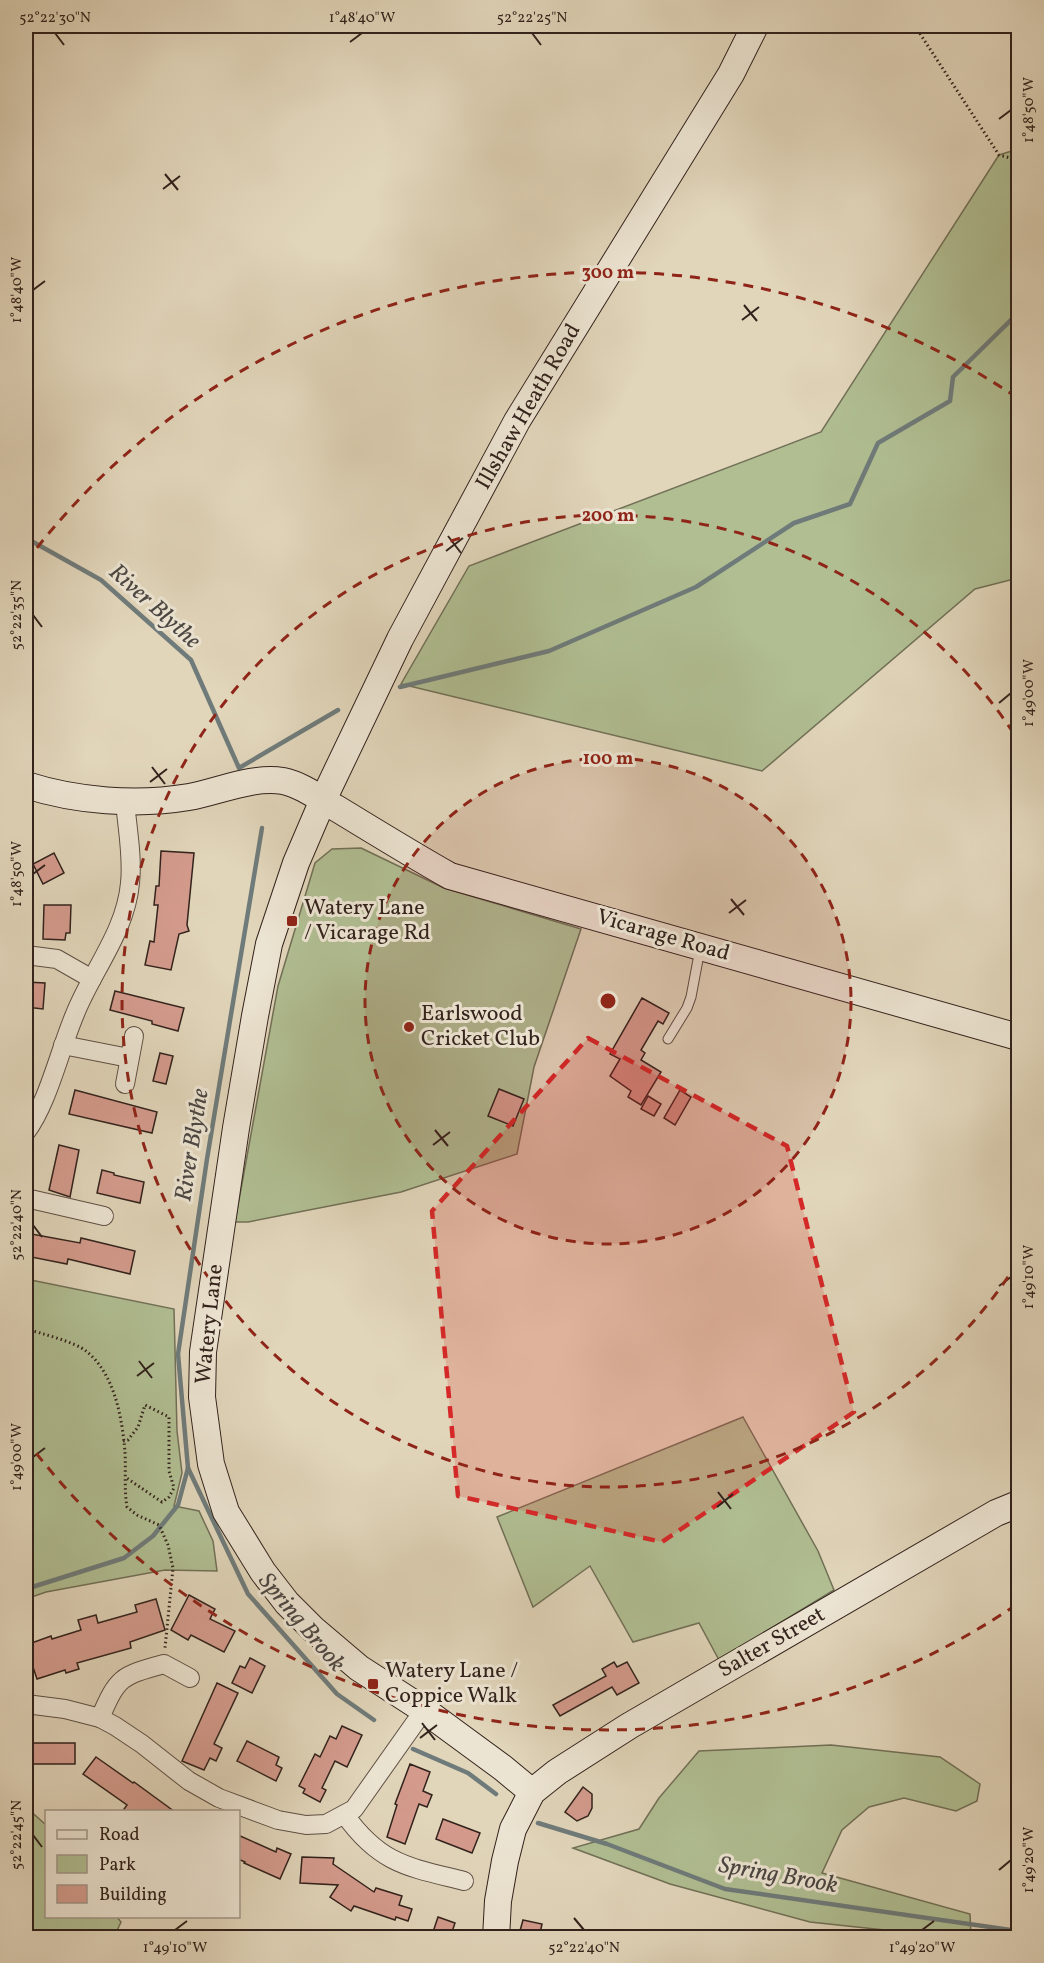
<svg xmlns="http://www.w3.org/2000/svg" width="1044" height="1963" font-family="Vollkorn,serif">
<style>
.green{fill:#b0be92;stroke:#717057;stroke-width:1.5}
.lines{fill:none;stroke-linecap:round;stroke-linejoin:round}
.stream{stroke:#6f7b7a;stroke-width:4.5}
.building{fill:#d49b8d;stroke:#32221c;stroke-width:1.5}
.lane-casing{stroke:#5e4f44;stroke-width:11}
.street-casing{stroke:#5e4f44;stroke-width:20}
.secondary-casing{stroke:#32221c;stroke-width:28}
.path{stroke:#32221c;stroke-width:3;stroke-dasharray:1.5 3;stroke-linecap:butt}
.lane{stroke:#ece4d2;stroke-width:9}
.street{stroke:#ece4d2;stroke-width:18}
.secondary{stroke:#ece4d2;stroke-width:26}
.marked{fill:#d62828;fill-opacity:0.2;stroke:#d62828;stroke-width:4.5;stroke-dasharray:12 8;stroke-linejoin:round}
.ticks{fill:none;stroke:#32221c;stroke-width:2}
.ring{fill:none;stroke:#8f2418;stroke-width:3;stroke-dasharray:10 8}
.poi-dot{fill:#8f2418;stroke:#ece4d2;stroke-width:2}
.labels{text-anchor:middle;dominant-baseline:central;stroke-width:6;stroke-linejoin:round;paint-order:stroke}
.street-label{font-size:22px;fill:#32221c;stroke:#ece4d2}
.poi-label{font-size:22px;fill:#32221c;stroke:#ece4d2;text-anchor:start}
.water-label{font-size:24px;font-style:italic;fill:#4b4743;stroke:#ece4d2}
.centre{fill:#8f2418;stroke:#ece4d2;stroke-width:3}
.ring-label{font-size:18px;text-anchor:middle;font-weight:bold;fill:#8f2418;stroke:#ece4d2;stroke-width:6;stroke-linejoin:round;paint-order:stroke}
.neatline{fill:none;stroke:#32221c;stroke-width:2}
.ticks-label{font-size:15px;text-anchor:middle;fill:#32221c}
</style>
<rect width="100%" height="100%" fill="#e1d5ba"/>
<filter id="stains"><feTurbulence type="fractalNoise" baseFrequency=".00333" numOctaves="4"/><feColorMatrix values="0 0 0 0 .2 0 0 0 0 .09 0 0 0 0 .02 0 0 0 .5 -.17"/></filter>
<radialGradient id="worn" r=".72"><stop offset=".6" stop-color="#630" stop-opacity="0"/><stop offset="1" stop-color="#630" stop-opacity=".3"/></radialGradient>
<g class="green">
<path d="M1018 149V578L975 589 762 771 401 684 469 566 821 432 999 155Z"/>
<path d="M361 848 444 888 581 929 534 1067 517 1154 401 1192 248 1222H235L278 986 315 863 332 849Z"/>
<path d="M26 1279 174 1309 177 1431 182 1473 174 1506 199 1511 213 1541 217 1571 165 1570 46 1592 26 1599Z"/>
<path d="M743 1417 818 1551 834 1590 719 1660 699 1623 633 1642 590 1566 533 1607 497 1517Z"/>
<path d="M831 1745 940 1757 980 1784 977 1801 956 1811 904 1798 869 1807 842 1830 822 1873 970 1914 971 1937H950L810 1922 670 1884 573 1848 639 1829 659 1798 699 1751Z"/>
<path d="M26 1807 46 1825V1916L117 1917 121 1922 114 1937H26Z"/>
</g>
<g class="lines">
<g class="stream">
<path d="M26 538 101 580 191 660 239 768 338 710"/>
<path d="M400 687 549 651 696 587 794 523 850 504 878 443 950 401 953 377 1018 313"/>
<path d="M188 1468 248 1594 337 1694 374 1720"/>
<path d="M26 1589 124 1558 153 1536 178 1505 188 1468 178 1354 207 1159 262 828"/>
<path d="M413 1749 468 1773 496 1794"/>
<path d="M538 1823 607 1844 725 1889 1018 1931"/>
</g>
</g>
<g class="building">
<path d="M161 851 194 853 187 925 189 931 179 934 171 970 145 965 150 941 154 942 158 905H154L156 886H159Z"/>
<path d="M54 853 64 873 43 884 33 864Z"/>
<path d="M44 905H71L70 933H66L65 940 43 939Z"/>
<path d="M26 982 45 983 43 1009 26 1007Z"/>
<path d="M115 991 184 1008 178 1031 152 1024V1021L110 1010Z"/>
<path d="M642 998 669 1013 663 1024 658 1021 641 1050 645 1053 641 1060 661 1072 641 1105 628 1097 631 1091 610 1076 620 1059 610 1054Z"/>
<path d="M160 1053 173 1056 166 1084 153 1081Z"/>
<path d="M499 1089 524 1099 513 1126 488 1116Z"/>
<path d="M75 1090 157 1112 152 1133 69 1114Z"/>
<path d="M680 1090 691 1097 675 1125 664 1118Z"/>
<path d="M648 1096 661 1104 654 1116 641 1109Z"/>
<path d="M59 1145 79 1150 70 1197 49 1190Z"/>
<path d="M102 1170 114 1173V1175L144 1182 140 1203 97 1193Z"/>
<path d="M26 1233 80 1243 81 1238 135 1251 130 1274 68 1259 67 1264 26 1256Z"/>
<path d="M189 1595 215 1609 210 1619 235 1631 224 1652 191 1635 188 1640 171 1630Z"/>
<path d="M156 1599 165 1630 130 1642 131 1648 77 1663 79 1669 66 1673 65 1670 37 1679 33 1667 26 1669V1645L51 1636 52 1639 81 1630 78 1620 96 1615 98 1623 137 1612 135 1605Z"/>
<path d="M250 1658 265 1666 252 1693 232 1683 240 1666 245 1668Z"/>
<path d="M614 1662 617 1667 627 1662 639 1683 617 1695 612 1687 560 1716 553 1705 606 1676 602 1669Z"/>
<path d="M217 1683 238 1693 214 1744 222 1748 216 1761 210 1758 204 1770 182 1761Z"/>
<path d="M342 1726 362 1735 347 1767 335 1761 322 1788 326 1790 320 1802 303 1793 305 1789 299 1786 315 1754 320 1757 330 1736 336 1739Z"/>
<path d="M247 1741 279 1757 276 1765 282 1768 276 1781 237 1761Z"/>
<rect x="27" y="1743" width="48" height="21"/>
<path d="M96 1757 133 1783 134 1782 175 1812H122L127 1805 83 1774Z"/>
<path d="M410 1764 430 1772 423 1791 432 1795 427 1807 419 1804 405 1844 387 1837 397 1805 395 1804Z"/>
<path d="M583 1787 592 1794V1808L588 1816 577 1821 565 1812Z"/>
<path d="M443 1819 480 1833 472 1853 436 1839Z"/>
<path d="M238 1835 276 1852 277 1848 291 1854 280 1879 244 1863 245 1862 238 1859Z"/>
<path d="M302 1857 334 1858 333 1864 374 1892 376 1888 402 1896 399 1905 412 1909 408 1921 396 1917 395 1920 354 1906 351 1911 330 1897 338 1885 300 1883Z"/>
<path d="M438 1917 455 1923 450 1938H439L432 1935Z"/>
<path d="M523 1920 542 1924 539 1938H518Z"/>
</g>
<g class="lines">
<g class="lane-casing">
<path id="lane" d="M668 1039 687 1008 691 997 700 949"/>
</g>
<g class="street-casing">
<g id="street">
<path d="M26 955 57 959 92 979"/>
<path d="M63 1045 129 1058"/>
<path d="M125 1084 134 1036"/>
<path d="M26 1132C48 1103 60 1049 75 1014 92 971 126 931 130 883 133 857 127 827 125 801"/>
<path d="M26 1198 104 1216"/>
<path d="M26 1704 65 1709 100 1718 115 1726 142 1744 189 1781 219 1798 278 1820 306 1825 326 1824 354 1809 424 1710"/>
<path d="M100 1718C118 1677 120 1676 164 1664L190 1678"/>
<path d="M345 1815C380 1864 408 1867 464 1881"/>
</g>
</g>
<g class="secondary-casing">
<g id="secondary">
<path d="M26 785C76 801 136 806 189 797 218 792 252 776 283 781 302 785 319 798 336 808 374 831 411 854 450 876L1018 1037"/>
<path d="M532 1792 503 1768 424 1710 359 1668 313 1629 287 1603 263 1572 226 1512 211 1464 202 1397 203 1352 236 1128 255 1016 269 944 296 863 323 800 400 639 517 421 731 74 755 26"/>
<path d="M496 1938 498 1901 505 1861 513 1829 532 1792 557 1772 629 1726 996 1513 1018 1504"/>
</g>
</g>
<g class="path">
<path d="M915 26 999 155 1018 160"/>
<path d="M26 1329C40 1333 75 1342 86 1351 115 1374 122 1418 125 1452 126 1471 124 1489 127 1507L137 1515 159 1525 168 1545 173 1568 165 1648"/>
<path d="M123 1441 128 1440 138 1427 145 1405 169 1417V1471L174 1488 169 1497 162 1502 125 1477"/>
</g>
<use href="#lane" class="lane"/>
<use href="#street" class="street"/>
<use href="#secondary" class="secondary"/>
</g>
<path class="marked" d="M588 1038 787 1146 854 1412 662 1542 458 1496 432 1211Z"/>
<path class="ticks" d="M55 33 64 45M532 33 541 45M350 42 362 33M999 119 1011 110M165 174 178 190M163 189 180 176M33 290 45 281M744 305 757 321M742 320 759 307M448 536 461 553M446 551 463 538M33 615 42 627M999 703 1011 693M152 767 165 784M150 782 167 769M33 874 45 865M731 899 744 915M729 913 746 900M435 1130 448 1146M433 1145 450 1132M33 1225 42 1237M999 1286 1011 1277M139 1361 152 1378M137 1376 154 1363M33 1457 45 1448M718 1492 731 1509M717 1507 733 1494M422 1723 435 1740M420 1738 437 1725M33 1835 42 1847M999 1870 1011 1860M574 1918 584 1930M175 1930 187 1921M922 1930 934 1921"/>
<circle cx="608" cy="1001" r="243" fill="#8f2418" fill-opacity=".12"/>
<g class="ring">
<circle cx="608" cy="1001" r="243"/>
<path d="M1018 1262A486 486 0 1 1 1018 740"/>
<path d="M1016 1605A729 729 0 0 1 26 1440M26 562A729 729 0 0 1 1016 397"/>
</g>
<g class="poi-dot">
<rect x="286" y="915" width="12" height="12" rx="3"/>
<circle cx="409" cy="1027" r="6"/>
<rect x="367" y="1678" width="12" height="12" rx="3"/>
</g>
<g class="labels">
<g class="street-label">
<text transform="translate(529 407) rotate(-60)">Illshaw Heath Road</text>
<text transform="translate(663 936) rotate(16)">Vicarage Road</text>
<text transform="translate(210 1324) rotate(-84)">Watery Lane</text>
<text transform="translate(772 1643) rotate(-30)">Salter Street</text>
</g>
<g class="poi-label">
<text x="304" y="908">Watery Lane<tspan x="304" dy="25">/ Vicarage Rd</tspan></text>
<text x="421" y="1014">Earlswood<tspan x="421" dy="25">Cricket Club</tspan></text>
<text x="385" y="1671">Watery Lane /<tspan x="385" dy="25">Coppice Walk</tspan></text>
</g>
<g class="water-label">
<text transform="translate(154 607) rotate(42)">River Blythe</text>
<text transform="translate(193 1145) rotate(-81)">River Blythe</text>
<text transform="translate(301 1623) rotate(50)">Spring Brook</text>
<text transform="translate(778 1876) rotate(10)">Spring Brook</text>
</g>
</g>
<circle cx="608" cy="1001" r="9" class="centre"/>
<g class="ring-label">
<text x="608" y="278">300 m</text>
<text x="608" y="521">200 m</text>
<text x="608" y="764">100 m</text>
</g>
<rect width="1044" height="1963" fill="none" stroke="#e1d5ba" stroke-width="66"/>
<rect x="45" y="1810" width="195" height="108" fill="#ece4d2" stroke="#a29689" stroke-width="1.5"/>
<rect x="57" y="1830" width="30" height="9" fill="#ece4d2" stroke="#a29689" stroke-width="1.5"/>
<text x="99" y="1840" font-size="18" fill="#32221c">Road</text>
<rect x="57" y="1855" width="30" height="18" fill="#b0be92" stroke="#a29689" stroke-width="1.5"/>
<text x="99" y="1870" font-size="18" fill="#32221c">Park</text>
<rect x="57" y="1885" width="30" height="18" fill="#d49b8d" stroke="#a29689" stroke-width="1.5"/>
<text x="99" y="1900" font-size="18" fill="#32221c">Building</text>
<rect x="33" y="33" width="978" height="1897" class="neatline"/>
<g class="ticks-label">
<text x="55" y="22">52°22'30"N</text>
<text x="362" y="22">1°48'40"W</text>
<text x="532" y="22">52°22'25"N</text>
<text transform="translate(1028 110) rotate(-90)" y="5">1°48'50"W</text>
<text transform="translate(16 290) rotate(-90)" y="5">1°48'40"W</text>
<text transform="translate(16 615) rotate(-90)" y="5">52°22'35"N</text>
<text transform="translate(1028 693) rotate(-90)" y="5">1°49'00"W</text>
<text transform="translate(16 874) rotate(-90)" y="5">1°48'50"W</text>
<text transform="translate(16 1225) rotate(-90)" y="5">52°22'40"N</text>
<text transform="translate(1028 1277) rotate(-90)" y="5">1°49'10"W</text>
<text transform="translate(16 1457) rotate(-90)" y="5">1°49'00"W</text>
<text transform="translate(16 1835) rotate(-90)" y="5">52°22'45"N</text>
<text transform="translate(1028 1860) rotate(-90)" y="5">1°49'20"W</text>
<text x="175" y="1952">1°49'10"W</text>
<text x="584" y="1952">52°22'40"N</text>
<text x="922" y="1952">1°49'20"W</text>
</g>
<rect width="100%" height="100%" filter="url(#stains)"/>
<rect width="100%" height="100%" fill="url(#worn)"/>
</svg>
